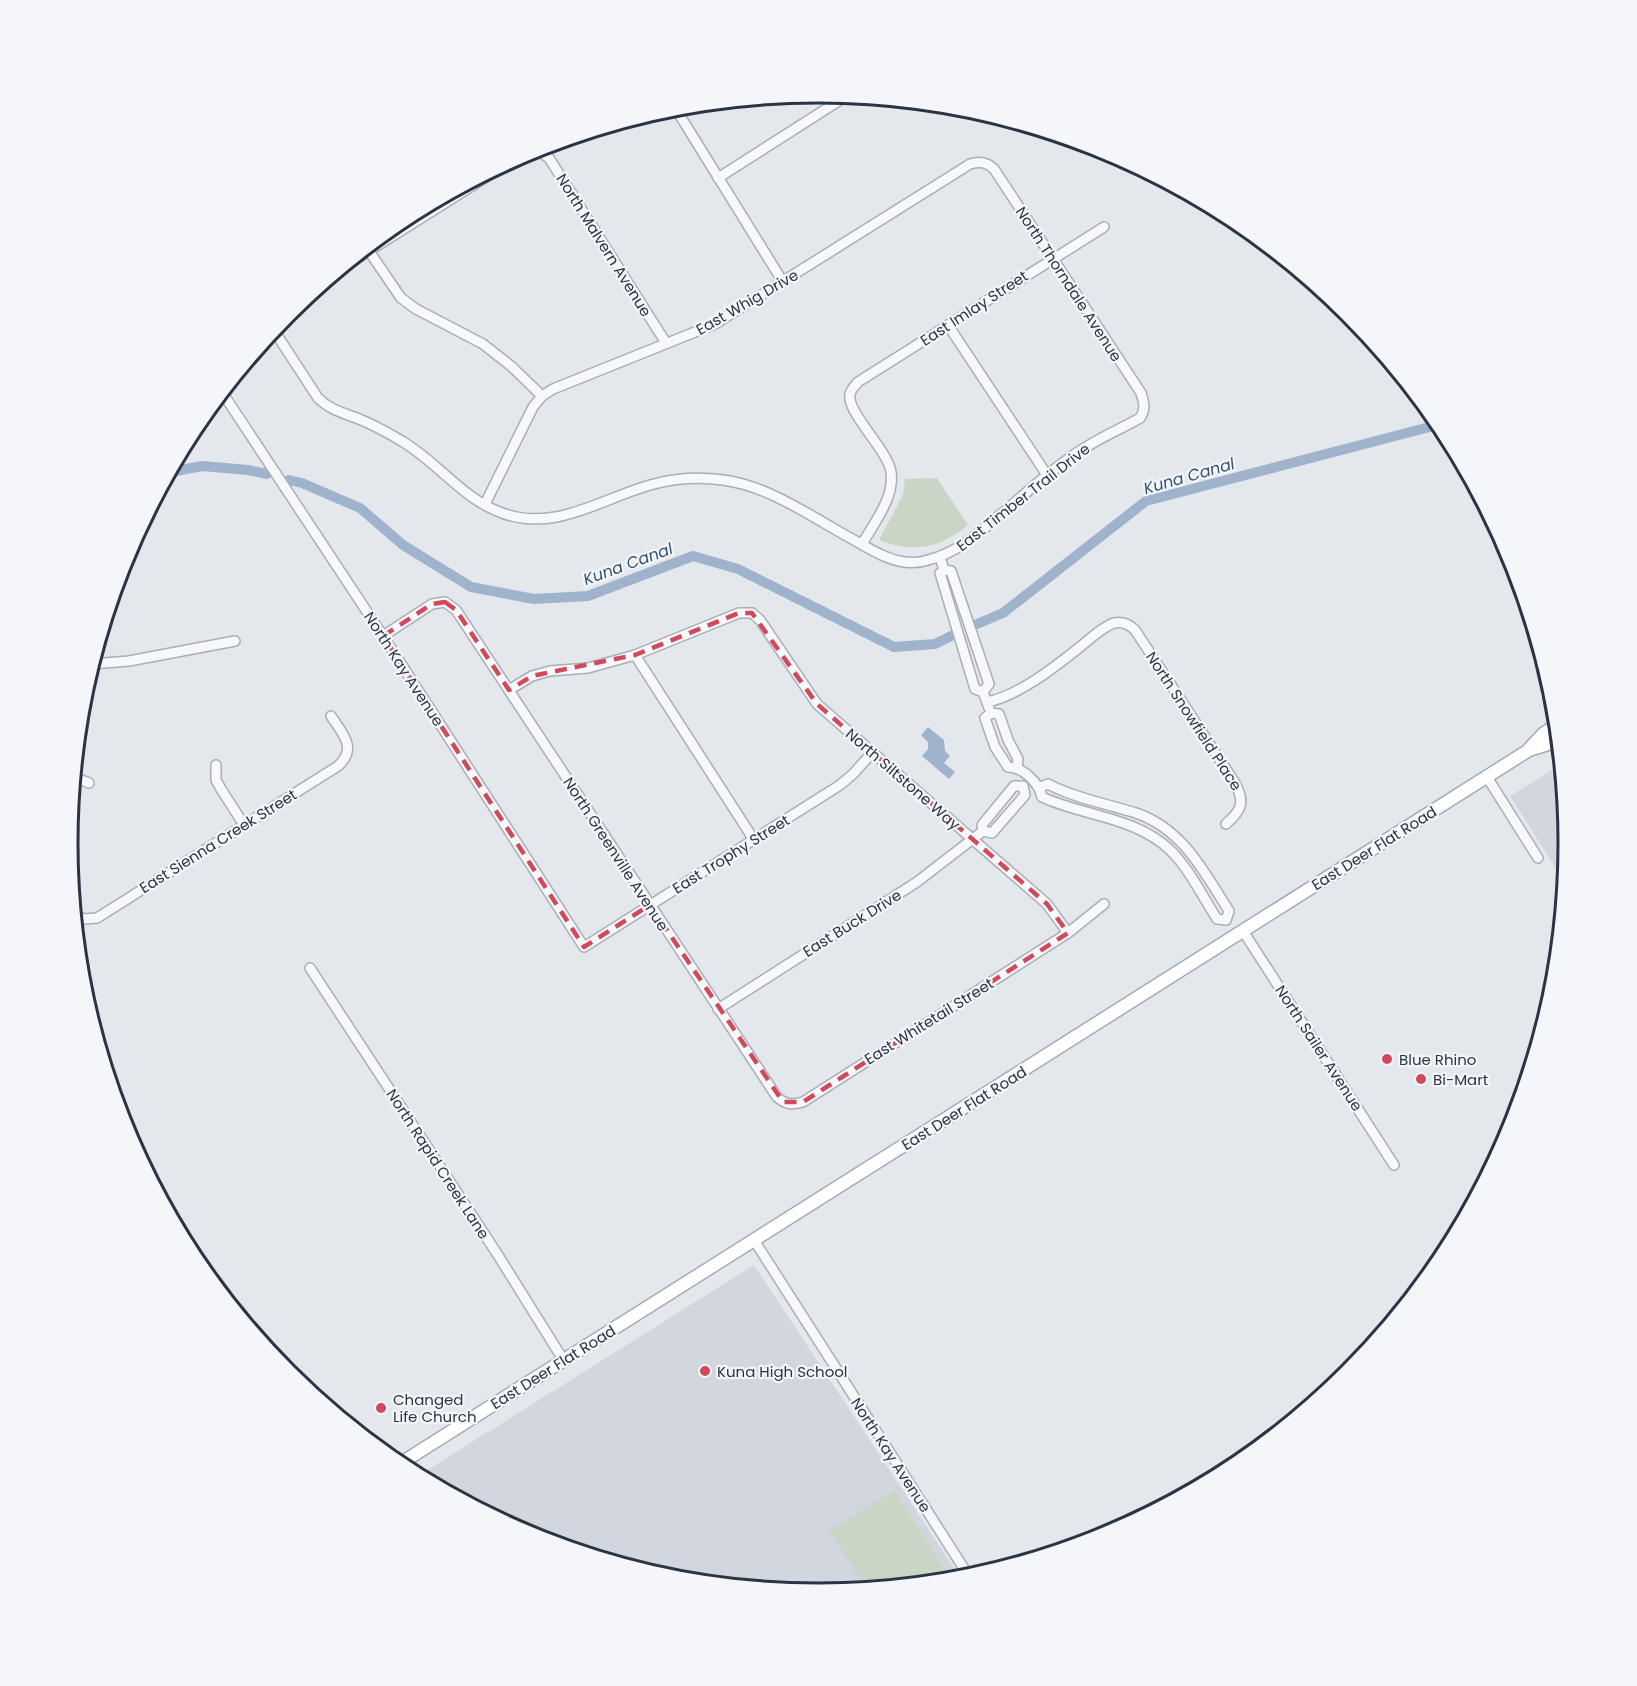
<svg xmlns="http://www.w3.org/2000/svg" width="1637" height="1686" font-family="Poppins,sans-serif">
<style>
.built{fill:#d2d6de}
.green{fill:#c9d6c5}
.water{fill:#9fb4cc}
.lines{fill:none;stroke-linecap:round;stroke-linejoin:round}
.canal{stroke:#9fb4cc;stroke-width:10}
.minor-casing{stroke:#a9aeb7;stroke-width:12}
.major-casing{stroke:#a3abb8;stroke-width:15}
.minor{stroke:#f7f8fa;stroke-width:9}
.major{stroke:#fff;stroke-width:12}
.marked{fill:none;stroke:#d1495b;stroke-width:4.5;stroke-dasharray:12 8;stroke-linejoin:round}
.poi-dot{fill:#d1495b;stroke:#f4f6f9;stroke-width:2}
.labels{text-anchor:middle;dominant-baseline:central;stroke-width:4.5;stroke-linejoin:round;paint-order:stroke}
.street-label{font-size:15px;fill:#2b3445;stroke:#f4f6f9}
.poi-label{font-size:15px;fill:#2b3445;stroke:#f4f6f9;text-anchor:start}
.water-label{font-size:16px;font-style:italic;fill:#34527a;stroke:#f4f6f9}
.rim{fill:none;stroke:#2b3445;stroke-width:3}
</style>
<rect width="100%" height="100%" fill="#e4e7ec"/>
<g class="built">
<path d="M1562 764 1569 843 1565 887 1555 867 1510 796Z"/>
<path d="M754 1265 962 1580 818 1594 672 1579 531 1537 418 1476Z"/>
</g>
<g class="green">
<path d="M937 478 968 525C939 548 917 553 881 541L880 538 903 495 905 479Z"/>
<path d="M894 1490 949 1576 939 1582 867 1589 829 1531Z"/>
</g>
<path class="water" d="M928 727 944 740 945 751 950 756 944 763 955 772 949 779 922 756 928 749V742L921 735Z"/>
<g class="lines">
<g class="canal">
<path d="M170 472 202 466 248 470 267 474"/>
<path d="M289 480 302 483 360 508 403 545 471 587 534 599 588 596 693 556 738 569 894 647 935 644 951 636"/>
<path d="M977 624 1003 613 1146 501 1441 424"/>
</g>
<g class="minor-casing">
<g id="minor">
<path d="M674 106 783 282"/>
<path d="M523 153 539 151 549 158 666 343"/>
<path d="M718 178 848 95"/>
<path d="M369 251 401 298 416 309 483 344 511 366 542 396"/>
<path d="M337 271 521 155"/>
<path d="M948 325 1047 475"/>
<path d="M273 329 318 398C329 409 340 412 354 417 370 423 385 431 400 440 437 461 461 498 502 513 557 533 603 497 654 484 677 478 700 477 723 480 770 486 813 518 854 540 870 549 887 560 905 562 912 563 922 562 928 560 960 552 982 530 1006 510 1027 492 1048 473 1071 457 1092 441 1117 431 1140 418 1146 409 1144 403 1141 393L994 169C987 162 980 161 970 164L715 324 553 389 542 396 533 407 485 504"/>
<path d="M222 392 383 636 584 947 840 785 853 774 872 753"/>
<path d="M862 544C874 523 895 497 891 472 888 450 846 412 850 394 851 389 855 386 858 382L1104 227"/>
<path d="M940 557 944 570 940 573 975 689 983 692 989 708"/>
<path d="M944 570 951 571 989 684 983 692"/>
<path d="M383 636 432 604 445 602 456 610 777 1097C786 1105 792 1105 803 1102L1068 933 1104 904"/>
<path d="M635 655 754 840"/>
<path d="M92 664 129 661 235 641"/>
<path d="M509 690 532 676 550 671 588 668 635 655 739 613H752L760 620 817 704 1047 904 1068 933"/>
<path d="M987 702C1018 696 1055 667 1080 647 1090 639 1102 627 1114 623 1123 621 1129 624 1135 630L1235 783C1245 802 1242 810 1226 824"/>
<path d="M991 713 985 718 995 747 1008 767C1023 767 1039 783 1042 797 1083 816 1136 817 1170 850 1189 868 1202 896 1217 919L1226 920"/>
<path d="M991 713 999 714 1008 740 1018 759 1017 767"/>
<path d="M216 765V780L221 789 244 825"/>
<path d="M74 777 89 783"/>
<path d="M1487 777 1538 858"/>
<path d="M1014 786H1023L1025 795 992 833 983 831 982 825Z"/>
<path d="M1040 787 1048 784C1075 798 1107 804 1136 813 1183 829 1204 872 1229 911L1226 920"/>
<path d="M75 915 84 919 97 918 338 766C358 748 342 733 331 716"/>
<path d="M1243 931 1394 1165"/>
<path d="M310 968 496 1252 564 1361"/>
<path d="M718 1009 917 882 983 831"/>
<path d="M754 1240 970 1578"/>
</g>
</g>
<g class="major-casing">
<g id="major">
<path d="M1529 749 1543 734 1558 724"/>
<path d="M398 1465 1529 750 1548 744 1559 736"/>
</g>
</g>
<use href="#minor" class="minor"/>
<use href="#major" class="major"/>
</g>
<path class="marked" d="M445 602 456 610 509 690 532 676 635 655 739 613H752L817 704 1047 904 1068 933 803 1102H783L650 905 584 947 383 636 432 604Z"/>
<g class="poi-dot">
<circle cx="1387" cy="1059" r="6"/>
<circle cx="1421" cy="1079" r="6"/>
<circle cx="705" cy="1371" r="6"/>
<circle cx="381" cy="1408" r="6"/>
</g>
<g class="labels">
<g class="street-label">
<text transform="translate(604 245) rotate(58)">North Malvern Avenue</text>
<text transform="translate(1069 284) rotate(57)">North Thorndale Avenue</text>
<text transform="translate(747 302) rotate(-30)">East Whig Drive</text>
<text transform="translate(974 308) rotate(-33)">East Imlay Street</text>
<text transform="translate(1023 497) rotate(-38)">East Timber Trail Drive</text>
<text transform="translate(404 669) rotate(57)">North Kay Avenue</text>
<text transform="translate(1194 721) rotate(57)">North Snowfield Place</text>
<text transform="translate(903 779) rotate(41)">North Siltstone Way</text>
<text transform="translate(218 841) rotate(-32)">East Sienna Creek Street</text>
<text transform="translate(1374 848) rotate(-32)">East Deer Flat Road</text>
<text transform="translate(616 854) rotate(57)">North Greenville Avenue</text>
<text transform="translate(731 854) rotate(-32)">East Trophy Street</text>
<text transform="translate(852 923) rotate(-32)">East Buck Drive</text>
<text transform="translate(929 1021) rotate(-32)">East Whitetail Street</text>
<text transform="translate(1319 1048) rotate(57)">North Sailer Avenue</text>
<text transform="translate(964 1108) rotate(-32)">East Deer Flat Road</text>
<text transform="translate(438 1164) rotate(57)">North Rapid Creek Lane</text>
<text transform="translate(553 1367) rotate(-32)">East Deer Flat Road</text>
<text transform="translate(891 1455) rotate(57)">North Kay Avenue</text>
</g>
<g class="poi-label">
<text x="1399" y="1059">Blue Rhino</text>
<text x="1433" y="1079">Bi-Mart</text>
<text x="717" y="1371">Kuna High School</text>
<text x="393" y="1399">Changed<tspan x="393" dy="17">Life Church</tspan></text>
</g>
<g class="water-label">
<text transform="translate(1189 476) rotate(-16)">Kuna Canal</text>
<text transform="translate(628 564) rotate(-20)">Kuna Canal</text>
</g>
</g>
<path d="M0 0H1637V1686H0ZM78 843a740 740 0 1 1 1480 0a740 740 0 1 1-1480 0Z" fill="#f4f6f9" fill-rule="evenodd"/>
<path class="rim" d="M78 843a740 740 0 1 1 1480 0a740 740 0 1 1-1480 0Z"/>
</svg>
